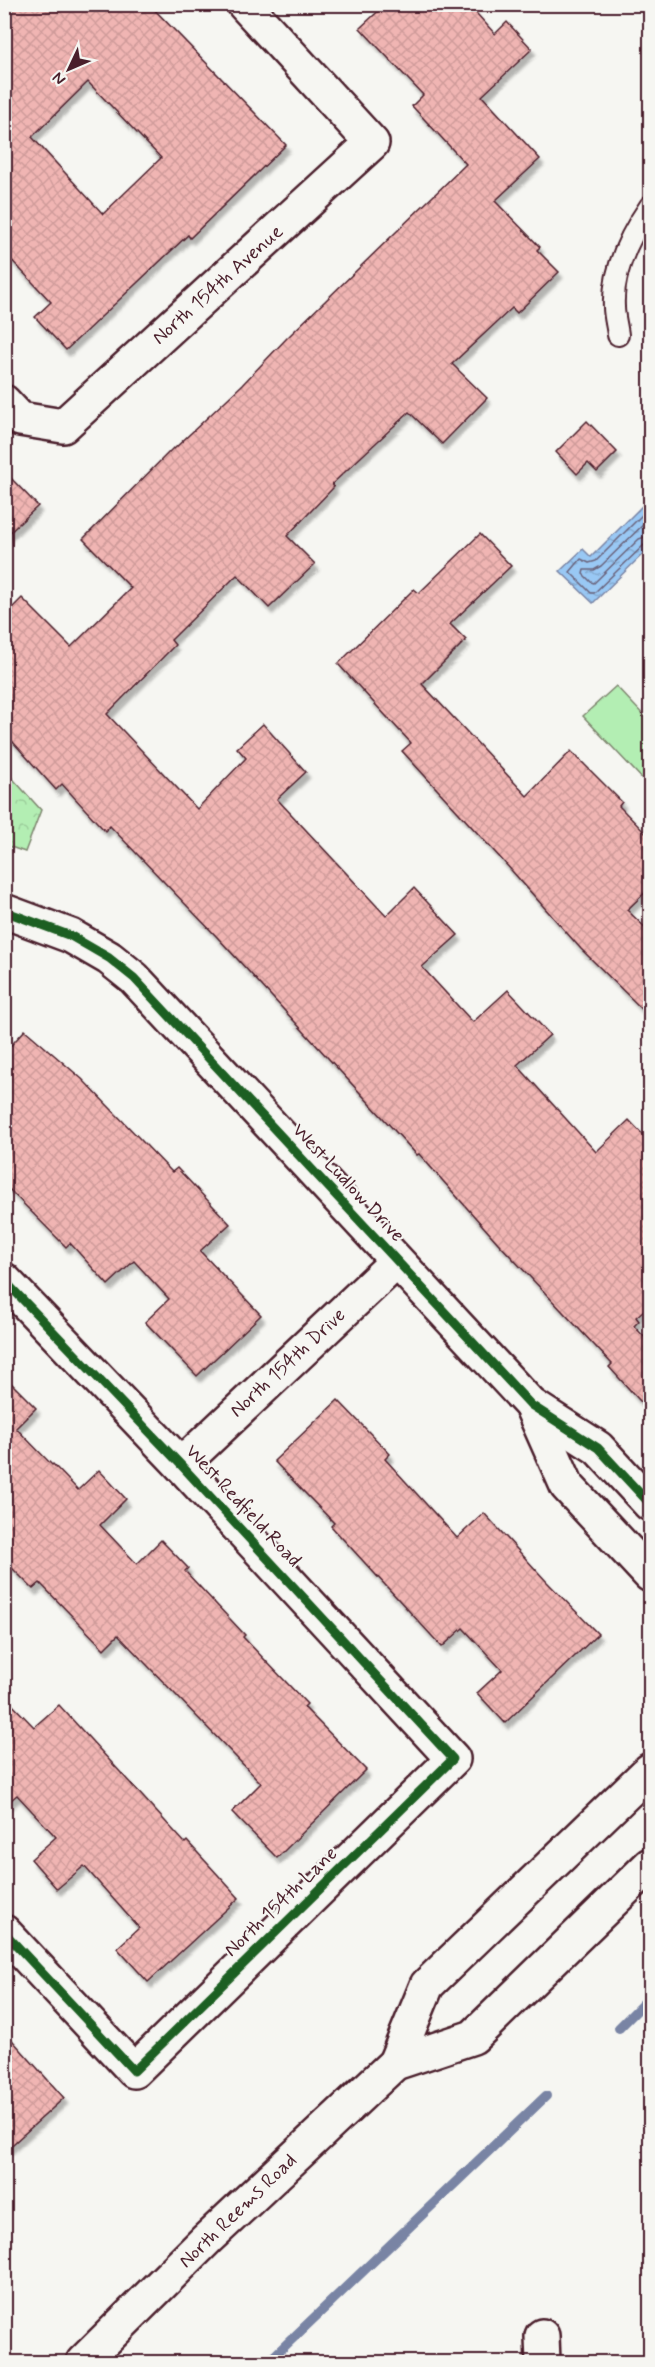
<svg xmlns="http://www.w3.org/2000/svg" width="655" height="2367" font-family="Mynerve,sans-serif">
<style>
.grass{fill:#b3eeb3;stroke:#7e866f;stroke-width:1.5}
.park{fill:url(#park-crowns);stroke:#7e866f;stroke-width:1.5}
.water{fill:url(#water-ripples);stroke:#7984a4;stroke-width:1.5}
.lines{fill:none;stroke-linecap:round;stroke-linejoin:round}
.shore{stroke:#6a637b;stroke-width:1.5}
.stream{stroke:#7984a4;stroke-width:10}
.building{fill:url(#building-cross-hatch);stroke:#4a1f2b;stroke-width:1.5;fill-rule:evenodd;filter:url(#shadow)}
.lane-casing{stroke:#4a1f2b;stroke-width:24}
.street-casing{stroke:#4a1f2b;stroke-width:38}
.secondary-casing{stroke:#4a1f2b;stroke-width:38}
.lane{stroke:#f6f6f2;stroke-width:20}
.street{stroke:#f6f6f2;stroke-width:33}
.secondary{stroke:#f6f6f2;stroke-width:33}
.cycleway-casing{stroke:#f6f6f2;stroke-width:13}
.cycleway{stroke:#1b5e20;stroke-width:9}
.labels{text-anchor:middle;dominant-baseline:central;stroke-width:4.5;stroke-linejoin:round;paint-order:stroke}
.street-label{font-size:20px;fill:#4a1f2b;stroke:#f6f6f2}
</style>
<defs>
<pattern id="park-crowns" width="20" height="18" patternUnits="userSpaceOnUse" patternTransform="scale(1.5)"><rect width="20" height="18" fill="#b3eeb3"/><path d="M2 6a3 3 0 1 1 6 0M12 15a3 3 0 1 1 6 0" fill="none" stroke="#9bcc9a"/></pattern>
<pattern id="water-ripples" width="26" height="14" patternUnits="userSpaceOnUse" patternTransform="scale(1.5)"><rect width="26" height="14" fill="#99c8f4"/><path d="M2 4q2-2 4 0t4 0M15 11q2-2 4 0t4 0" fill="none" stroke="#85abd1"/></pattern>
<pattern id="building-cross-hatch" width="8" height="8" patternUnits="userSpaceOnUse" patternTransform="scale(1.5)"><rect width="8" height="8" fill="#f0b5b3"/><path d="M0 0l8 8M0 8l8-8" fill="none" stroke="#cf9b9a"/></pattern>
<filter id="shadow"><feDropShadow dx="3.5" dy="6" stdDeviation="1.5" flood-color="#0004"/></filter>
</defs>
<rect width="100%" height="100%" fill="#f6f6f2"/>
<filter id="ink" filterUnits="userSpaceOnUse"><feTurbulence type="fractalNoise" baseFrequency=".0167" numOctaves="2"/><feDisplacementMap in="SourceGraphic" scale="12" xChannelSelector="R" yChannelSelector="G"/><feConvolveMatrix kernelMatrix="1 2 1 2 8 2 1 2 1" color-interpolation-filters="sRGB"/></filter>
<g filter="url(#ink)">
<path class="grass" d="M616 686 650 722V787L583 716Z"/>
<path class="park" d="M5 770 41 810 25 852 5 845Z"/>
<path class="water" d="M648 500 650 503V547L593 603 560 571 583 549 591 557Z"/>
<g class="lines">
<g class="shore">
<path d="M650 507 596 561 589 563 581 559 570 572 591 593H594L644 545 650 543"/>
<path d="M650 518 601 566 594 570H584L583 574 591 582 594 583 639 539 650 535"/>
</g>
<g class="stream">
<path d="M619 2028 650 1997"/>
<path d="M268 2362 546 2096"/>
</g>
</g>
<g class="building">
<path d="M4 4H149L286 145 190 238 188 235 66 350 35 317 51 302 4 252ZM88 82 161 158 103 214 32 137Z"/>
<path d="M386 4H468L495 34 507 22 532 49 482 96 540 159 495 201 540 247 537 250 559 272 517 313 512 308 452 364 487 398 442 444 409 412 332 484 334 487 287 536 315 564 269 608 237 575 171 640 175 645 107 714 197 809 246 758 237 748 263 724 306 772 277 799 334 860 386 916 414 888 458 935 422 967 469 1018 473 1022 508 990 550 1035 517 1065 596 1152 629 1120 651 1143V1304L636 1317 639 1321 634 1326 651 1344V1413L609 1367 612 1364 498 1243 419 1154 417 1155 217 937 110 826 105 831 62 784 56 790 4 732V616L22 598 71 647 131 588 83 539 173 448 174 449 242 385 287 338 466 164 412 106 423 95 360 28Z"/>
<path d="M587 421 617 452 597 472 588 463 577 474 556 452Z"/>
<path d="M4 471 38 506 4 538Z"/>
<path d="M480 534 511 566 450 624 466 640 422 684 527 796 571 751 622 802 619 806 651 839V887L627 910 651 933V1018L581 949 504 862 402 751 411 743 338 664 414 589 419 593Z"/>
<path d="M25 1030 82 1079 172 1172 177 1168 230 1224 200 1251 261 1315 197 1376 145 1322 169 1299 134 1261 108 1285 70 1243 66 1247 4 1184V1053Z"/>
<path d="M4 1376 36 1408 16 1428 52 1465 53 1464 78 1490 99 1470 126 1499 100 1525 137 1564 161 1540 188 1568 185 1571 245 1635 243 1637 307 1704 304 1707 366 1770 277 1858 232 1812 261 1783 118 1635 104 1649 40 1583 33 1589 4 1560Z"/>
<path d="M338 1400 390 1454 385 1459 457 1538 484 1513 547 1582 598 1634 505 1723 477 1693 502 1670 463 1628 442 1647 331 1526 334 1523 274 1461Z"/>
<path d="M4 1696 34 1727 59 1705 185 1843 187 1841 239 1898 148 1982 117 1948 139 1928 84 1866 57 1889 31 1859 56 1837 17 1795 4 1806Z"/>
<path d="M4 2031 64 2098 4 2152Z"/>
</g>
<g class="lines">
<g class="lane-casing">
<path id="lane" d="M618 335C617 326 614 316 614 307 612 270 630 235 650 206"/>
</g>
<g class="street-casing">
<g id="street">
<path d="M4 402 20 419 63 426 372 143 244 4"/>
<path d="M4 911 71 936 109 958 134 978 531 1405 598 1448 650 1504"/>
<path d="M4 1280 181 1465 453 1759 134 2071 4 1932"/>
<path d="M531 1405 567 1486 650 1575"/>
<path d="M181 1465 396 1262"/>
<path d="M542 2336 543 2362"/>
</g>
</g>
<g class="secondary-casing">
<g id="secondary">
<path d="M395 2063 427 1985 650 1770"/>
<path d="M83 2362 207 2239 395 2063 473 2037 650 1865"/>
</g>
</g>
<use href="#lane" class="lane"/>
<use href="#street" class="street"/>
<use href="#secondary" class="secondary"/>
<g class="cycleway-casing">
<g id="cycleway">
<path d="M4 911 71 936 109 958 134 978 531 1405 598 1448 650 1504"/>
<path d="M4 1280 181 1465 453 1759 134 2071 4 1932"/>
</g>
</g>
<use href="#cycleway" class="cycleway"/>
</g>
</g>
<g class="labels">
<g class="street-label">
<text transform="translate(218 285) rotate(-42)">North 154th Avenue</text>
<text transform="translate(348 1183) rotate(47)">West Ludlow Drive</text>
<text transform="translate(288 1363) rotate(-43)">North 154th Drive</text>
<text transform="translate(243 1506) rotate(47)">West Redfield Road</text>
<text transform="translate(281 1902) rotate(-44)">North 154th Lane</text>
<text transform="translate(238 2211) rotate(-44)">North Reems Road</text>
</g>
</g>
<rect width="655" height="2367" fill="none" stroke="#f6f6f2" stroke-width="24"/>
<rect x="12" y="12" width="631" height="2343" fill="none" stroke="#4a1f2b" stroke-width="2" filter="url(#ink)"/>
<g transform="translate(69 69) rotate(226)" stroke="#f6f6f2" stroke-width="4.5" paint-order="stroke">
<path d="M0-4.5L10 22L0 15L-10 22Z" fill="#4a1f2b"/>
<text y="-9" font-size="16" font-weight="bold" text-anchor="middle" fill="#4a1f2b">N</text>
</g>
</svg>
